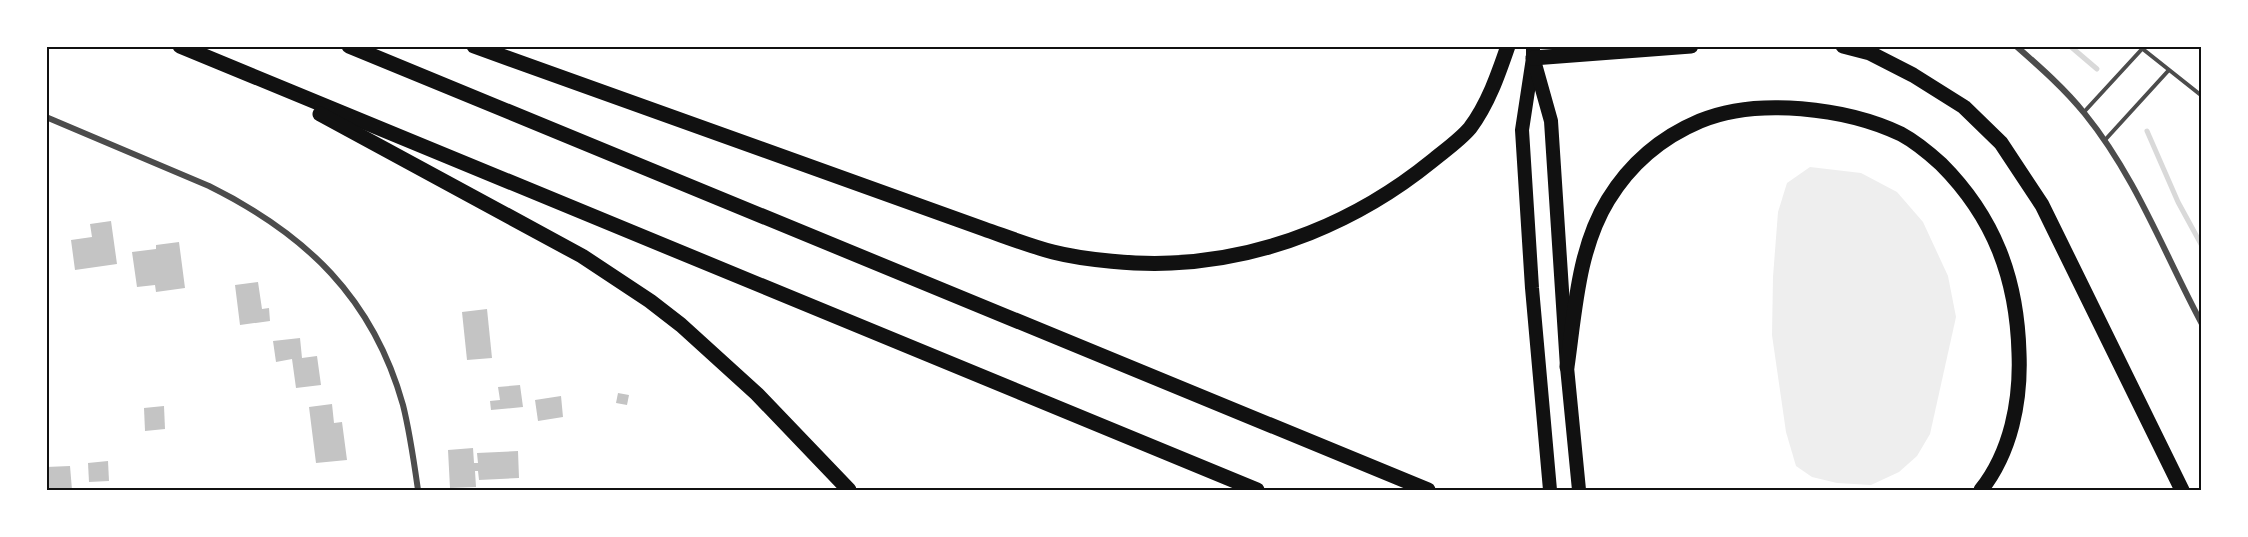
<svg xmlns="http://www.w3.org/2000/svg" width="2248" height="537" font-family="'Asap Condensed',sans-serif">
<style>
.green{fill:#eee}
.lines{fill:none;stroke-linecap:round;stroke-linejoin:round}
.stream{stroke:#d9d9d9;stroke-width:5}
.building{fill:#c4c4c4}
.service{stroke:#4c4c4c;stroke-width:4}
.minor{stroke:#4c4c4c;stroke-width:6}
.primary{stroke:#111;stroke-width:14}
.motorway{stroke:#111;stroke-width:15}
.neatline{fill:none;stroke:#111;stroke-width:2}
</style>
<rect width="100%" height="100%" fill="#fff"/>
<path class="green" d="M1810 167 1861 173 1897 192 1923 222 1948 276 1956 317 1930 434 1917 456 1899 472 1871 485 1837 483 1812 477 1796 466 1786 432 1772 335 1773 277 1778 212 1787 183Z"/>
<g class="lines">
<g class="stream">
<path d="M2070 46 2097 69"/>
<path d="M2147 131 2178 202 2202 246"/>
</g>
</g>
<g class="building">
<path d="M111 221 117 264 75 270 71 240 92 237 90 224Z"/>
<path d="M179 242 185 288 156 292 155 285 137 287 132 252 156 249V245Z"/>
<path d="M258 282 262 309 269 308 270 321 240 325 235 285Z"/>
<path d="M487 309 492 358 467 360 462 312Z"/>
<path d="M300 338 302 358 317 356 321 385 296 388 292 359 276 362 273 341Z"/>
<path d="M520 385 523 407 491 410 490 401 500 400 498 387Z"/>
<path d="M618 393 629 395 627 405 616 403Z"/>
<path d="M561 396 563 417 538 421 535 400Z"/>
<path d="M332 404 334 423 342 422 347 460 316 463 309 407Z"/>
<path d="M164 406 165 429 145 431 144 408Z"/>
<path d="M473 448 474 463H478L477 453 518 451 519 478 479 480 478 471H475L476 487 450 488 448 450Z"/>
<path d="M108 461 109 481 89 482 88 463Z"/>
<path d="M70 466 72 490H46V467Z"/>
</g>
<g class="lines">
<g class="service">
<path d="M2139 46 2202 96"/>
<path d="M2084 112 2142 49"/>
<path d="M2105 140 2168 71"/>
</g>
<g class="minor">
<path d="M2016 46C2040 67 2065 89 2085 114 2136 177 2164 253 2202 324"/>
<path d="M46 117 209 186C306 234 373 298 403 405 410 433 414 462 418 490"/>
</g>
<g class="primary">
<path d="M1533 46V58L1522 130 1532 288 1550 490"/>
<path d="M1535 64 1551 121 1567 367 1579 490"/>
</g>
<g class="motorway">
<path d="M180 46 1257 490"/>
<path d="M349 46 1428 490"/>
<path d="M474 46 984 229C1007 237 1030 246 1053 252 1084 260 1139 265 1171 263 1267 259 1358 221 1432 161 1444 151 1460 140 1470 128 1488 104 1498 75 1508 46"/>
<path d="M1843 46 1870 53 1913 75 1964 107 2001 143 2042 205 2182 490"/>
<path d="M1533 58 1691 46"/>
<path d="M320 114 582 256 650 301 681 325 757 394 849 490"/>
<path d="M1567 367C1575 311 1578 249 1608 200 1630 164 1662 137 1700 121 1757 97 1846 108 1901 134 1914 141 1930 154 1941 164 1994 217 2017 278 2019 353 2021 401 2011 452 1981 490"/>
</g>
</g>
<rect width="2248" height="537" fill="none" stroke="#ffffff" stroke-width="96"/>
<rect x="48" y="48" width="2152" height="441" class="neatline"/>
</svg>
